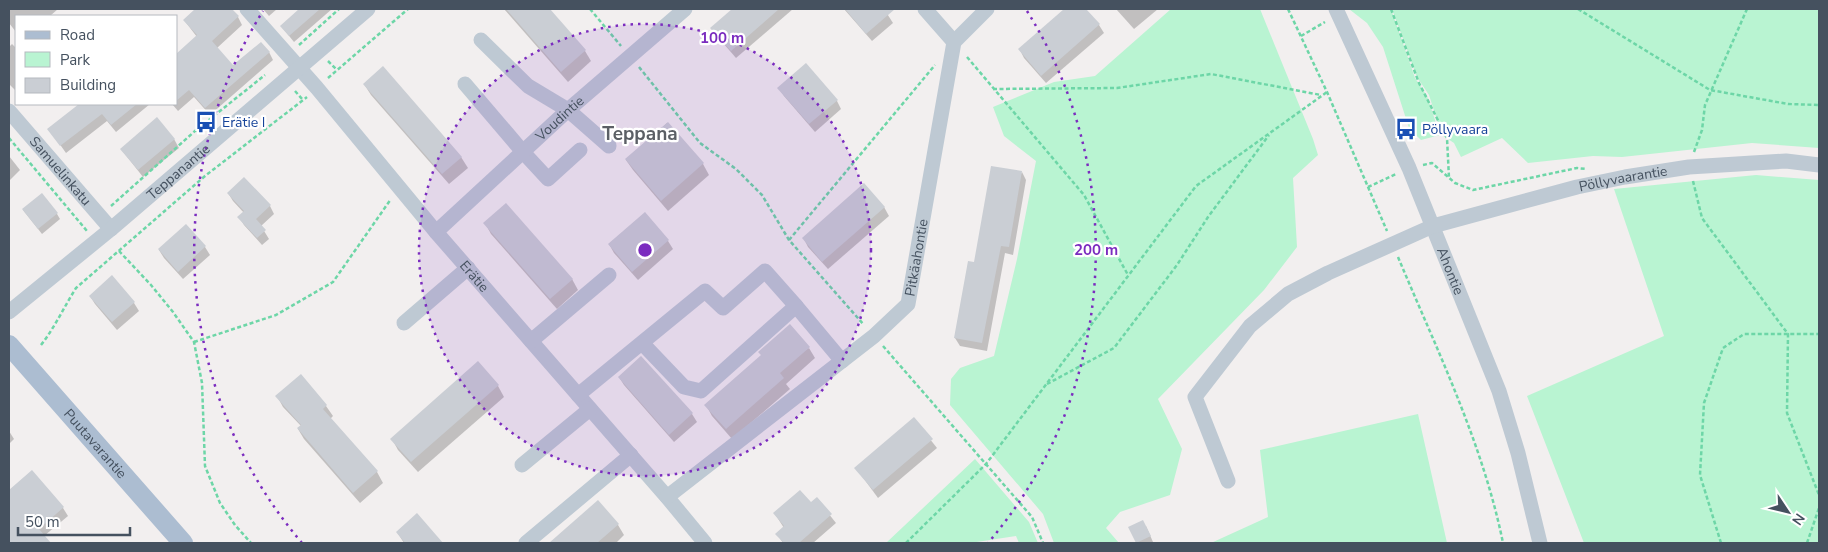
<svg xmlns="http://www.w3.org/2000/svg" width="1828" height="552" font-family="'Nunito Sans',sans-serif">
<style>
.green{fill:#b9f4d2}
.shadow{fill:#0003}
.building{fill:#caced4}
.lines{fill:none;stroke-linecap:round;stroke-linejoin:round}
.path{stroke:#6dd6a7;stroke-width:2.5;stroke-dasharray:4 2.5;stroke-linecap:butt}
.minor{stroke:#bec9d3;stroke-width:15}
.major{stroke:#acbdd1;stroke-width:20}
.ring{fill:none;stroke:#7b2cbf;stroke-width:2.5;stroke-dasharray:2.5 5}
.labels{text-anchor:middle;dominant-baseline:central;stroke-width:4.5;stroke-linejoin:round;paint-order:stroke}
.street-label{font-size:14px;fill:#45515f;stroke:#fff}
.transit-label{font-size:14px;fill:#164399;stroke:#fff;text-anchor:start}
.district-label{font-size:19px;font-weight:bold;fill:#5b5f65;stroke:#fff}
.centre{fill:#7b2cbf;stroke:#fff;stroke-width:2.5}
.ring-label{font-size:15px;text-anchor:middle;font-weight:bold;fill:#7b2cbf;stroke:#fff;stroke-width:4.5;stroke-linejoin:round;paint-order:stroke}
</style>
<rect width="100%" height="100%" fill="#f2efef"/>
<g class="green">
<path d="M1171 9H1260L1313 139 1318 155 1293 178 1297 247 1264 290 1158 399 1182 449 1170 495 1120 512 1106 528 1119 543H1054L1043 514 950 405 951 379 960 368 994 356 1017 259 1036 161 1004 136 993 107 1054 82 1095 76Z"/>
<path d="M1349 9H1391L1415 78 1427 96 1440 135 1421 140 1409 128 1383 47 1367 23Z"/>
<path d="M1392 9H1819V148L1752 143 1622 157 1593 156 1528 163 1502 138 1461 157 1454 143 1442 135 1429 95 1417 77Z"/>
<path d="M1756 175 1819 180V543H1584L1527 396 1664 336 1614 189Z"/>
<path d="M1418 414 1447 543H1211L1268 517 1260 450Z"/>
<path d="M975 459 1029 522 1038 543H1019L1016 536 970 543H886Z"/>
</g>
<g class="shadow">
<path d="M9 9H58L50 16H16V32L9 23Z"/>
<path d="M197 9H230L238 17 242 25 217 48 233 67 269 52 273 60 210 115 194 97 178 111 172 104H176V56L197 37 184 20Z"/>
<path d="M263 9H277L269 16Z"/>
<path d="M301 9H332L294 42 281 26Z"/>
<path d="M504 9H548L585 51 591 61 568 82Z"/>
<path d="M734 9H793L736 58 717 36 712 28Z"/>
<path d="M844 9H884L893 23 872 41Z"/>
<path d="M1066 9H1085L1099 25 1104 33 1046 83 1024 58 1020 50Z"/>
<path d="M1116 9H1158L1134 29Z"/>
<path d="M12 44 16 48V91L9 84V47Z"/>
<path d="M364 84 461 157 468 168 449 184 371 95Z"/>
<path d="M779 88 837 101 841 109 815 132 784 96Z"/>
<path d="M81 104H150L116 132 107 121 66 153 49 129Z"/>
<path d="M667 123 703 164 709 175 668 211 633 170 626 160Z"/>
<path d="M174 139 179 148 143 177 121 149Z"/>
<path d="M9 156 20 170 9 181Z"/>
<path d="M1022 172 1026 180 1013 255 1005 253 987 351 960 346 955 338 975 264Z"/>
<path d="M228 193 270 206 274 214 261 226 269 239 262 245 244 225 239 217 244 213 233 201Z"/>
<path d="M884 207 889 216 828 269 808 247 804 239Z"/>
<path d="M23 210 57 214 60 219 42 234Z"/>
<path d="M644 214 668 241 673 249 638 280 614 253 609 244Z"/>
<path d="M485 223 572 279 578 290 557 309 491 234Z"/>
<path d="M186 226 205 247 210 255 183 279 164 258 159 250Z"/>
<path d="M90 296 134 303 139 311 117 330 95 304Z"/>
<path d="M809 348 815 358 786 384 790 389 732 439 712 416 706 405Z"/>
<path d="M641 358 692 414 697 422 674 442 624 385 619 377Z"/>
<path d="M478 363 498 386 504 397 418 472 398 450 392 439Z"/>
<path d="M277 396 326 406 333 416 330 419 377 472 383 483 360 503 304 439 298 429 301 426 283 407Z"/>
<path d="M914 419 937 448 878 498 856 468Z"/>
<path d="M9 431 14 439 9 444Z"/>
<path d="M32 472 63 508 68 516 44 536 50 543H9V491Z"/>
<path d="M817 499 836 523 813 543H783L777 534 784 528 775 514 811 504Z"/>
<path d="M598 502 618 525 624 535 616 543H551Z"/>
<path d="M417 515 441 543H404L397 532Z"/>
<path d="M1146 526 1153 542 1138 543 1130 527Z"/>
</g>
<g class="building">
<path d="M195 9H232L239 16 212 41 233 65 261 42 270 52 205 108 189 90 176 101V54L197 35 183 20Z"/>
<path d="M299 9H320L289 36 280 26Z"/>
<path d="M506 9H550L586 50 561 72Z"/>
<path d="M732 9H779L731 51 710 28Z"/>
<path d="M845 9H895L866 34Z"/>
<path d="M1064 9H1086L1100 24 1041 76 1018 49Z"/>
<path d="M806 63 838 100 809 124 777 88Z"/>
<path d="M383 66 462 157 442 174 363 84Z"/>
<path d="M79 104H137L111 125 102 114 60 146 47 129Z"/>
<path d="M157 117 175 139 138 170 120 149Z"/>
<path d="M668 122 704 163 661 201 625 159Z"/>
<path d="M991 166 1022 171 1009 247 1001 246 982 343 954 338 968 261 974 262Z"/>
<path d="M244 177 271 205 256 219 266 230 257 238 237 217 244 211 227 193Z"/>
<path d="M864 183 885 207 822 262 802 238Z"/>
<path d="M42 193 58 213 38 229 22 209Z"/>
<path d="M506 203 573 279 550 299 483 223Z"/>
<path d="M645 212 669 240 632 272 608 244Z"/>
<path d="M186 224 206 246 178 272 158 249Z"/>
<path d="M112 275 135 302 112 322 89 296Z"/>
<path d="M790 324 810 347 780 373 784 378 726 429 704 405 761 355 758 352Z"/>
<path d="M641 356 693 413 669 435 618 377Z"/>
<path d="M478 361 499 385 411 462 390 439Z"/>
<path d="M301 374 327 405 323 409 378 471 353 493 297 428 301 425 275 396Z"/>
<path d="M914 417 933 439 873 490 854 468Z"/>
<path d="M32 470 64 507 39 529 51 543H9V490Z"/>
<path d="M800 490 811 502 817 497 832 514 799 543H784L775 534 784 526 773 513Z"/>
<path d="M598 500 619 524 597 543H549Z"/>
<path d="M417 513 443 543H405L396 532Z"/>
<path d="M1143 520 1151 536 1136 543 1128 527Z"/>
</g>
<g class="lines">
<g class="path">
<path d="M590 9 621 46"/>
<path d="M1288 9 1327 92 1387 231"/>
<path d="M1391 9 1419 83 1447 138 1449 178"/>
<path d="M1578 9 1710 90 1788 104 1819 105"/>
<path d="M1301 36 1325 22"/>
<path d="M299 45 339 9"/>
<path d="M967 57 1084 195 1128 275"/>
<path d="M328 61 337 70"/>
<path d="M639 67 700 143 736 169 762 195 789 240 864 325"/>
<path d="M328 78 408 9"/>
<path d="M993 89 1117 88 1211 74 1321 95"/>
<path d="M295 91 303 100"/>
<path d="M9 138 87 231"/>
<path d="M1694 152 1702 130 1705 105 1747 9"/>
<path d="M1423 165 1432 163 1455 183 1473 190 1577 168 1586 169"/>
<path d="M1693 181 1702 218 1788 334 1787 413 1819 495"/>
<path d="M1368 187 1396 174"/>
<path d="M111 206 195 131 265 75"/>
<path d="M789 240 935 65"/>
<path d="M119 251 151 285 173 312 194 342 202 383 205 466 220 503 235 525 251 543"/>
<path d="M1398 257C1437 350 1483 444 1503 543"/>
<path d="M194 342 276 315 333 282 391 199"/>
<path d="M41 345C55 327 64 307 76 288L205 176 307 97"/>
<path d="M883 346 1032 517 1043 543"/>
<path d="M1047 384 1114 348 1177 265 1208 217 1269 135"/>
<path d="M906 543 986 464 1196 186 1327 92"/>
<path d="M1721 543 1700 475 1704 403 1723 348 1744 334H1819"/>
<path d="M1807 543 1819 508"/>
</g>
<g class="minor">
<path id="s1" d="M247 9 317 88 436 232 667 497 705 543"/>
<path d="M925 9 954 42"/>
<path id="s2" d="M1336 9 1409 168 1499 391 1518 453 1540 543"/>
<path d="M481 40 528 86 568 110 609 146"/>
<path d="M465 84 523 152 548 179 580 150"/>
<path id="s3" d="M9 111 111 229"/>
<path id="s4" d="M436 232 568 110 685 9"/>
<path d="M796 306 842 361"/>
<path id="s5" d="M9 312 111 229 368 9"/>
<path d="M404 323 468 268"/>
<path d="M531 341 609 275"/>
<path d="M578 395 705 291 723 308 765 271 796 306 701 391 684 387 642 343"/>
<path d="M522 465 590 409"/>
<path id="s6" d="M1228 481 1195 397 1250 326 1288 294 1328 273 1433 226 1577 187 1625 177 1689 167 1786 161 1819 165"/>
<path id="s7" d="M667 497 874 336 908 304 954 42 987 9"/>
<path d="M526 543 631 455"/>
</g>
<path class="major" id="s8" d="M9 345 183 543"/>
</g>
<circle cx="645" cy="250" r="226" fill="#7b2cbf" fill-opacity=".12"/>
<g class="ring">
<circle cx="645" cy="250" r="226"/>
<path d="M302 543A451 451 0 0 1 263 11M1027 11A451 451 0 0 1 988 543"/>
</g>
<defs>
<g id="bus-bare" transform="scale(1.725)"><path d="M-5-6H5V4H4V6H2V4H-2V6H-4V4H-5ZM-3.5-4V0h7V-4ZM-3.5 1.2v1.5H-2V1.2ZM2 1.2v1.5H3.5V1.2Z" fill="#1a4fb4" stroke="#fff" stroke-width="2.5" paint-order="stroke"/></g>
</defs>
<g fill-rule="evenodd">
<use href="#bus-bare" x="206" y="122"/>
<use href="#bus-bare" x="1406" y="129"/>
</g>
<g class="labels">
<g class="street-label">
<text stroke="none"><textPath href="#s4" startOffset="168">Voudintie</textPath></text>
<text stroke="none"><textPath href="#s3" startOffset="79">Samuelinkatu</textPath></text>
<text stroke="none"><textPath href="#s5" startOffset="220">Teppanantie</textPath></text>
<text stroke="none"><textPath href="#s6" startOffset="586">Pöllyvaarantie</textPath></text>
<text stroke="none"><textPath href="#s7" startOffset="356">Pitkäahontie</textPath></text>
<text stroke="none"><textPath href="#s2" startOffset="286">Ahontie</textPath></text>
<text stroke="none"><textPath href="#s1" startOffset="351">Erätie</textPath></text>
<text stroke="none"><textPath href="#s8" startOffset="131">Puutavarantie</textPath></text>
</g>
<g class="transit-label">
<text x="222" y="122">Erätie I</text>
<text x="1422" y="129">Pöllyvaara</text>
</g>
<g class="district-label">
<text x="640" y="134">Teppana</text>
</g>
</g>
<circle cx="645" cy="250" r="8" class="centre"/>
<g class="ring-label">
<text x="722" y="43">100 m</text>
<text x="1096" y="255">200 m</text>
</g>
<rect width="1828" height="552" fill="none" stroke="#45515f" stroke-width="20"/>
<rect x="15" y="15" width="162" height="90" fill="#ffffff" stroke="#b5b9bf"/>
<rect x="25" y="31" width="25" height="8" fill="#acbdd1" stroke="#b5b9bf"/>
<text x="60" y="40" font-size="15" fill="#45515f">Road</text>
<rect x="25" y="52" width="25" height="15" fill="#b9f4d2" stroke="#b5b9bf"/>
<text x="60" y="65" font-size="15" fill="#45515f">Park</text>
<rect x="25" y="78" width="25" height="15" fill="#caced4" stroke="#b5b9bf"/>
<text x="60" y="90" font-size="15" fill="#45515f">Building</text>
<g transform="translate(1788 512) rotate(125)" stroke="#ffffff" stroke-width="4" paint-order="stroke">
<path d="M0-4L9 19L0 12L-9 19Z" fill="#45515f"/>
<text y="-8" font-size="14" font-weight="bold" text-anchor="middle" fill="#45515f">N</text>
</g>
<path d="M18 527v8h112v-8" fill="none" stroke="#45515f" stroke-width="2.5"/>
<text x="25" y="527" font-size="15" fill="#45515f" stroke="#ffffff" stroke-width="4" paint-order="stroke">50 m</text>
</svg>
